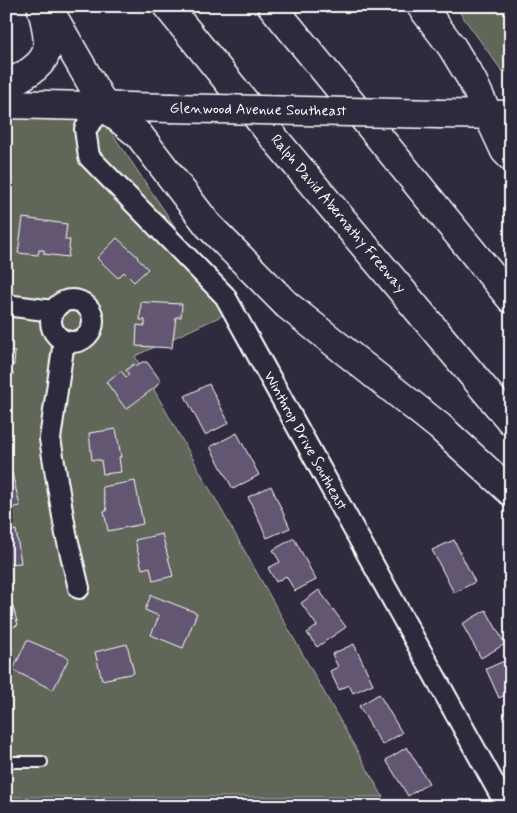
<svg xmlns="http://www.w3.org/2000/svg" width="517" height="813" font-family="Mynerve,sans-serif">
<style>
.green{fill:#606659;stroke:#b0b2ac}
.building{fill:#645672;stroke:#fff}
.lines{fill:none;stroke-linecap:round;stroke-linejoin:round}
.service-casing{stroke:#fff;stroke-width:14}
.minor-casing{stroke:#fff;stroke-width:24}
.secondary-casing{stroke:#fff;stroke-width:31}
.motorway-casing{stroke:#fff;stroke-width:31}
.service{stroke:#2f2a3d;stroke-width:10}
.minor{stroke:#2f2a3d;stroke-width:20}
.secondary{stroke:#2f2a3d;stroke-width:28}
.motorway{stroke:#2f2a3d;stroke-width:28}
.secondary-bridge-casing{stroke:#fff;stroke-width:31;stroke-linecap:butt}
.secondary-bridge{stroke:#2f2a3d;stroke-width:28}
.labels{text-anchor:middle;dominant-baseline:central;stroke-width:5;stroke-linejoin:round;paint-order:stroke}
.street-label{font-size:15px;fill:#fff;stroke:#2f2a3d}
</style>
<rect width="100%" height="100%" fill="#2f2a3d"/>
<filter id="ink" filterUnits="userSpaceOnUse"><feTurbulence type="fractalNoise" baseFrequency=".02" numOctaves="2"/><feDisplacementMap in="SourceGraphic" scale="10" xChannelSelector="R" yChannelSelector="G"/><feConvolveMatrix kernelMatrix="1 2 1 2 8 2 1 2 1" color-interpolation-filters="sRGB"/></filter>
<g filter="url(#ink)">
<g class="green">
<path d="M455 6H511V72L502 71Z"/>
<path d="M6 106 97 111 232 311 135 356 383 797H6Z"/>
</g>
<g class="building">
<path d="M23 218 67 224 65 240H70L68 257 44 254V250H39L38 255 18 253Z"/>
<path d="M117 238 138 257 137 258 148 269 134 282 124 272 118 278 97 258Z"/>
<path d="M141 302 182 304 181 317H176L172 348 136 346 137 325 145 326V320H140Z"/>
<path d="M6 351 15 352 14 365 6 366Z"/>
<path d="M142 362H147L161 381 156 385 157 386 126 409 106 382 121 371 126 377 129 375 126 370 134 364 136 366Z"/>
<path d="M6 372 13 373 12 384H6Z"/>
<path d="M209 384 229 423 205 435 185 396Z"/>
<path d="M6 404H8L7 424H9V447H6Z"/>
<path d="M116 429 121 457H119L121 472 103 474 101 460H92L89 433Z"/>
<path d="M237 433 259 475 233 489 210 447Z"/>
<path d="M12 473 20 506 6 509V474Z"/>
<path d="M135 481 143 524 108 531 104 511H107L102 487Z"/>
<path d="M271 486 290 528 267 538 248 497Z"/>
<path d="M16 530 21 563 6 564V532Z"/>
<path d="M162 534 173 576 153 581 150 567 142 569 135 540Z"/>
<path d="M294 538 316 580 295 591 286 576 276 582 268 568 280 562 273 550Z"/>
<path d="M454 540 475 582 454 593 432 550Z"/>
<path d="M319 590 346 627 317 647 307 633 317 626 301 603Z"/>
<path d="M9 593 18 625 6 629V594Z"/>
<path d="M151 595 197 613 183 648 151 635 159 616 145 610Z"/>
<path d="M486 610 505 644 481 658 462 624Z"/>
<path d="M27 640 69 658 53 690 13 670Z"/>
<path d="M127 644 134 673 102 680 95 652Z"/>
<path d="M354 644 373 684 353 693 349 685 339 690 330 671 338 667 332 654Z"/>
<path d="M511 658V692L499 698 486 669Z"/>
<path d="M379 694 402 733 382 745 359 706Z"/>
<path d="M407 747 429 783 408 796 386 760Z"/>
</g>
<g class="lines">
<g class="service-casing">
<path id="service" d="M6 762H42"/>
</g>
<g class="minor-casing">
<g id="minor">
<path d="M105 107 85 129 89 157 225 296 507 807"/>
<circle cx="72" cy="321" r="21"/>
<path d="M6 305 53 311"/>
<path d="M64 341 50 439 66 534 79 588"/>
</g>
</g>
<g class="secondary-casing">
<g id="secondary">
<path d="M6 104 170 108"/>
<path d="M439 114 511 115"/>
</g>
</g>
<g class="motorway-casing">
<g id="motorway">
<path d="M47 6 105 107 139 135 208 225 287 305 440 427 511 492"/>
<path d="M167 6 270 133 511 421"/>
<path d="M272 6 511 299"/>
<path d="M421 6 452 47 472 80 505 151 511 157"/>
<path d="M6 85C47 64 55 56 42 10"/>
</g>
</g>
<use href="#service" class="service"/>
<use href="#minor" class="minor"/>
<use href="#secondary" class="secondary"/>
<use href="#motorway" class="motorway"/>
<g class="secondary-bridge-casing">
<path id="secondary-bridge" d="M170 108 439 114"/>
</g>
<use href="#secondary-bridge" class="secondary-bridge"/>
</g>
</g>
<g class="labels">
<g class="street-label">
<text transform="translate(258 110) rotate(1)">Glenwood Avenue Southeast</text>
<text transform="translate(338 214) rotate(50)">Ralph David Abernathy Freeway</text>
<text transform="translate(305 441) rotate(61)">Winthrop Drive Southeast</text>
</g>
</g>
<rect width="517" height="813" fill="none" stroke="#2f2a3d" stroke-width="25"/>
<rect x="12" y="12" width="492" height="788" fill="none" stroke="#fff" stroke-width="2" filter="url(#ink)"/>
</svg>
